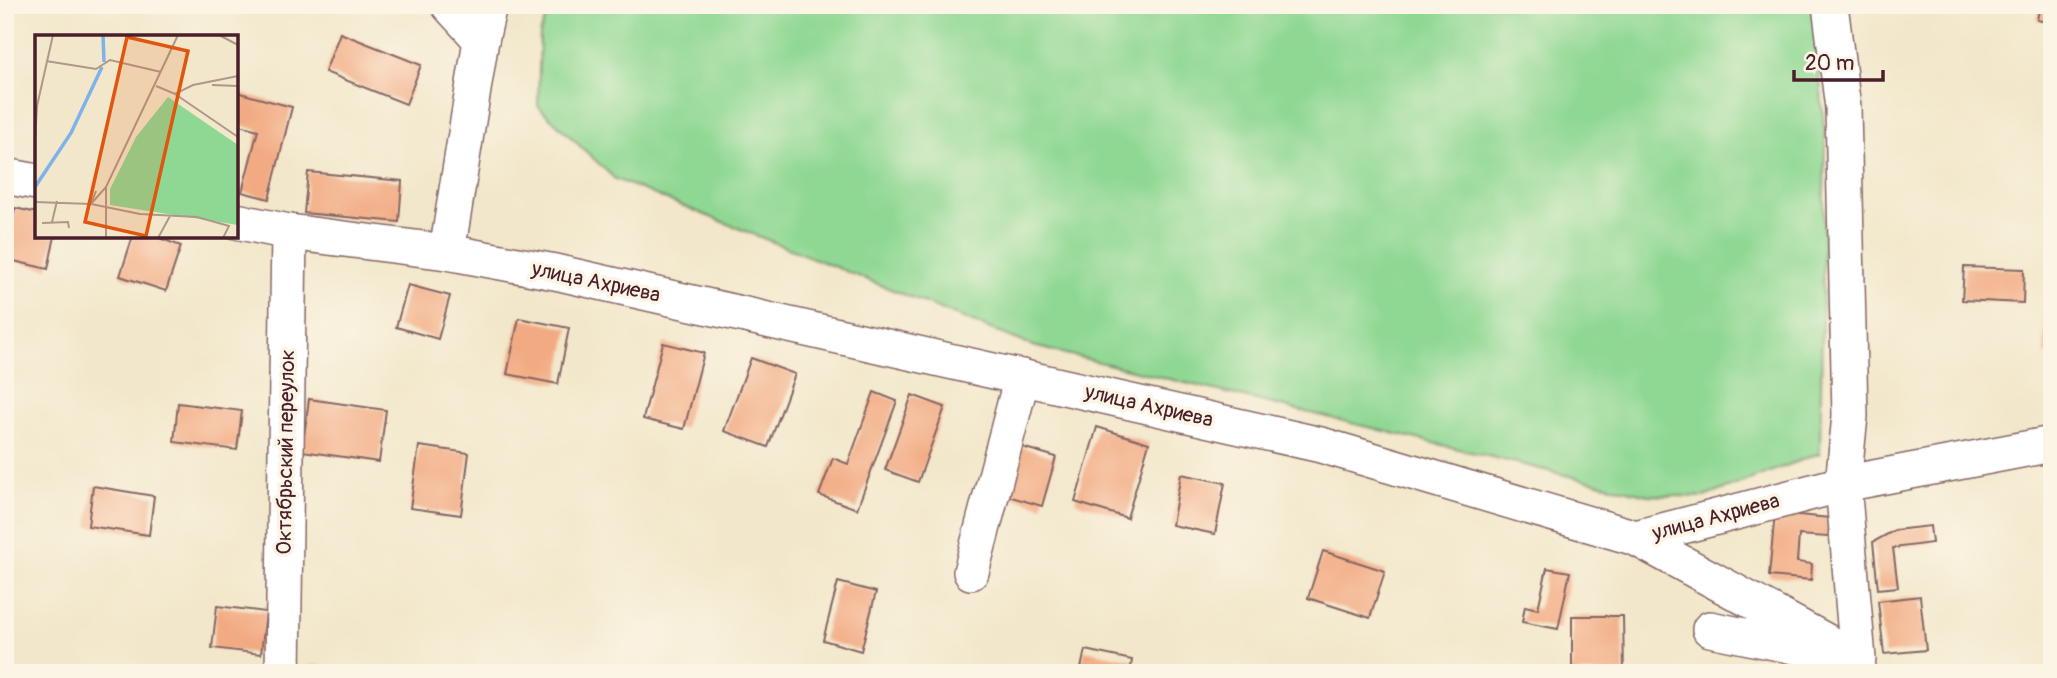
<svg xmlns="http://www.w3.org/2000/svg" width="2057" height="678" font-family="Pangolin,sans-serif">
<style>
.green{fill:#8fd893;stroke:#6c7c5f;stroke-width:2}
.building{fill:#f2aa82}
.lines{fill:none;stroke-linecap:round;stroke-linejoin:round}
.minor-casing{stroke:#856563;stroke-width:38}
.minor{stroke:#fff;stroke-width:35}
.labels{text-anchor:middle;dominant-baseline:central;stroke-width:7;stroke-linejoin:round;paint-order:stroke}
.street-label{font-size:21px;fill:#4a1f2b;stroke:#fcf5e5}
.inset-river{fill:none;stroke:#7db2eb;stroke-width:3.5}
.inset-road{fill:none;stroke:#af978a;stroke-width:2}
.view{fill:#e0560e;fill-opacity:0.15;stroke:#e0560e;stroke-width:3.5}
.inset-edge{fill:none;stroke:#4a1f2b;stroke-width:3.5}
</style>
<rect width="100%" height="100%" fill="#fcf5e5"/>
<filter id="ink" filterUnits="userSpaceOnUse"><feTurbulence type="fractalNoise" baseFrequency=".0143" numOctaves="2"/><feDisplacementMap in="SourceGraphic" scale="14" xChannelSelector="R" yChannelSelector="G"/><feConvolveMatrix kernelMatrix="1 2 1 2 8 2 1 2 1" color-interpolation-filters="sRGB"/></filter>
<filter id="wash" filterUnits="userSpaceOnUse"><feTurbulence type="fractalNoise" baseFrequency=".00686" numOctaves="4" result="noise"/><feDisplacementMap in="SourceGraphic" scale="28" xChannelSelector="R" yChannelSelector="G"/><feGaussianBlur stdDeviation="1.57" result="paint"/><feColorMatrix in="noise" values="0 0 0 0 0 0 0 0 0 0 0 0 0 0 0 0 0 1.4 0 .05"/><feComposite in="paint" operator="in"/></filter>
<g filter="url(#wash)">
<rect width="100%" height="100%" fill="#f2e7ca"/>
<path class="green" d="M551 5H1813L1825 136 1820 453 1704 497 1648 495 1033 346 615 179 538 106 540 33Z"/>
<g id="blocks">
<g class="building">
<path d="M2040 5H2052V23L2037 20Z"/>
<path d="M340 33 421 65 406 104 325 72Z"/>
<path d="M236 92 292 107 269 199 242 192 258 130 236 124Z"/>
<path d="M308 172 402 181 399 222 304 213Z"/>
<path d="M15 208 37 213V236H55L48 269 5 259Z"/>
<path d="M133 236H154L181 246 166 291 120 276Z"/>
<path d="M1964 267 2024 269 2023 303 1962 300Z"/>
<path d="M408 285 450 296 438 339 396 327Z"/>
<path d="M2045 294 2052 295V355L2044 354Z"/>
<path d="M519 318 569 328 558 384 507 374Z"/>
<path d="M663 343 704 353 684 429 643 419Z"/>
<path d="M751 358 795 374 768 447 724 431Z"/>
<path d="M874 392 897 401 857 509 819 495 833 458 848 464Z"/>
<path d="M912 395 945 407 918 482 885 470Z"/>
<path d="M309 399 386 410 379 462 302 451Z"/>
<path d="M178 403 242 411 237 450 174 442Z"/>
<path d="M1097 427 1149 443 1127 518 1075 502Z"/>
<path d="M1015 445 1056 457 1042 506 1001 494Z"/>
<path d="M419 446 469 453 461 515 410 508Z"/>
<path d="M1181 474 1225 483 1215 534 1172 525Z"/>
<path d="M93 486 154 496 149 535 88 526Z"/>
<path d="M1775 513 1830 518 1828 537 1799 535 1797 562 1812 564 1811 580 1769 576Z"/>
<path d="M1930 526 1932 543 1893 548 1898 587 1878 589 1873 542 1895 530Z"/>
<path d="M1323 551 1385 571 1370 618 1308 598Z"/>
<path d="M1547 568 1570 572 1558 629 1522 622 1525 606 1538 609Z"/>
<path d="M838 582 876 592 861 651 823 640Z"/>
<path d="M1920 596 1926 650 1884 654 1878 601Z"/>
<path d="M217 606 266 612 261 654 212 648Z"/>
<path d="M1572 616H1623L1624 673H1572Z"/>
<path d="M1085 650 1132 660 1130 673H1080Z"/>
<path d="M312 665 377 671V673H312Z"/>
</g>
</g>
</g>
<g filter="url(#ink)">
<use href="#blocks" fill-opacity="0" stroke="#856563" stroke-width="2"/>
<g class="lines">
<g class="minor-casing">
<g id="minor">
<path d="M481 40 489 5"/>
<path d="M5 176 37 182"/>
<path d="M236 221 289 232 447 252 555 272 1321 445 1636 538 1843 484 2052 444"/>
<path d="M447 252 481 40 449 5"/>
<path d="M1636 538 1827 642"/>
<path d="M971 572 1022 377"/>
<path d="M1710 629 1858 659 1843 484 1850 416 1843 108 1830 5"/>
<path d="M283 673 289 232"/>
</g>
</g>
<use href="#minor" class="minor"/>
</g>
</g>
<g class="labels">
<g class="street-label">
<text transform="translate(596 282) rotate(12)">улица Ахриева</text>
<text transform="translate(1149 406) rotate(13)">улица Ахриева</text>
<text transform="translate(286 452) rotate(-89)">Октябрьский переулок</text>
<text transform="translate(1716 517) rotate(-15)">улица Ахриева</text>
</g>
</g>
<g transform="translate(35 35)">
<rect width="203" height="203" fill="#f2e7ca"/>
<path d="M133 62 203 110V190L75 170V154L101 102Z" fill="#8fd893"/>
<path class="inset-river" d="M68 0 69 27M0 152 36 98 67 32"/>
<path class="inset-road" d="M184 0 203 10M11 26 61 34 75 25 126 37M177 50 203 51M121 51 140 59 158 50 203 41M140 59 203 102M0 106 2 71 18 0M61 156 56 169 105 179 162 182 194 191 188 203M0 167 56 169 71 152M17 187 22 166M7 188 33 187 34 193M71 203V152L143 0M123 203 135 181"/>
<path class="view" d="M92 2 153 16 111 201 50 187Z"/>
<rect width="203" height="203" class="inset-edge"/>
</g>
<rect width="2057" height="678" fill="none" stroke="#fcf5e5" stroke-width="28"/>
<path d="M1794 70v10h89v-10" fill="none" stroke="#4a1f2b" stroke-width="3.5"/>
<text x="1805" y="70" font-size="21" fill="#4a1f2b" stroke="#fcf5e5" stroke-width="5" paint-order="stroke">20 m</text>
</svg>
